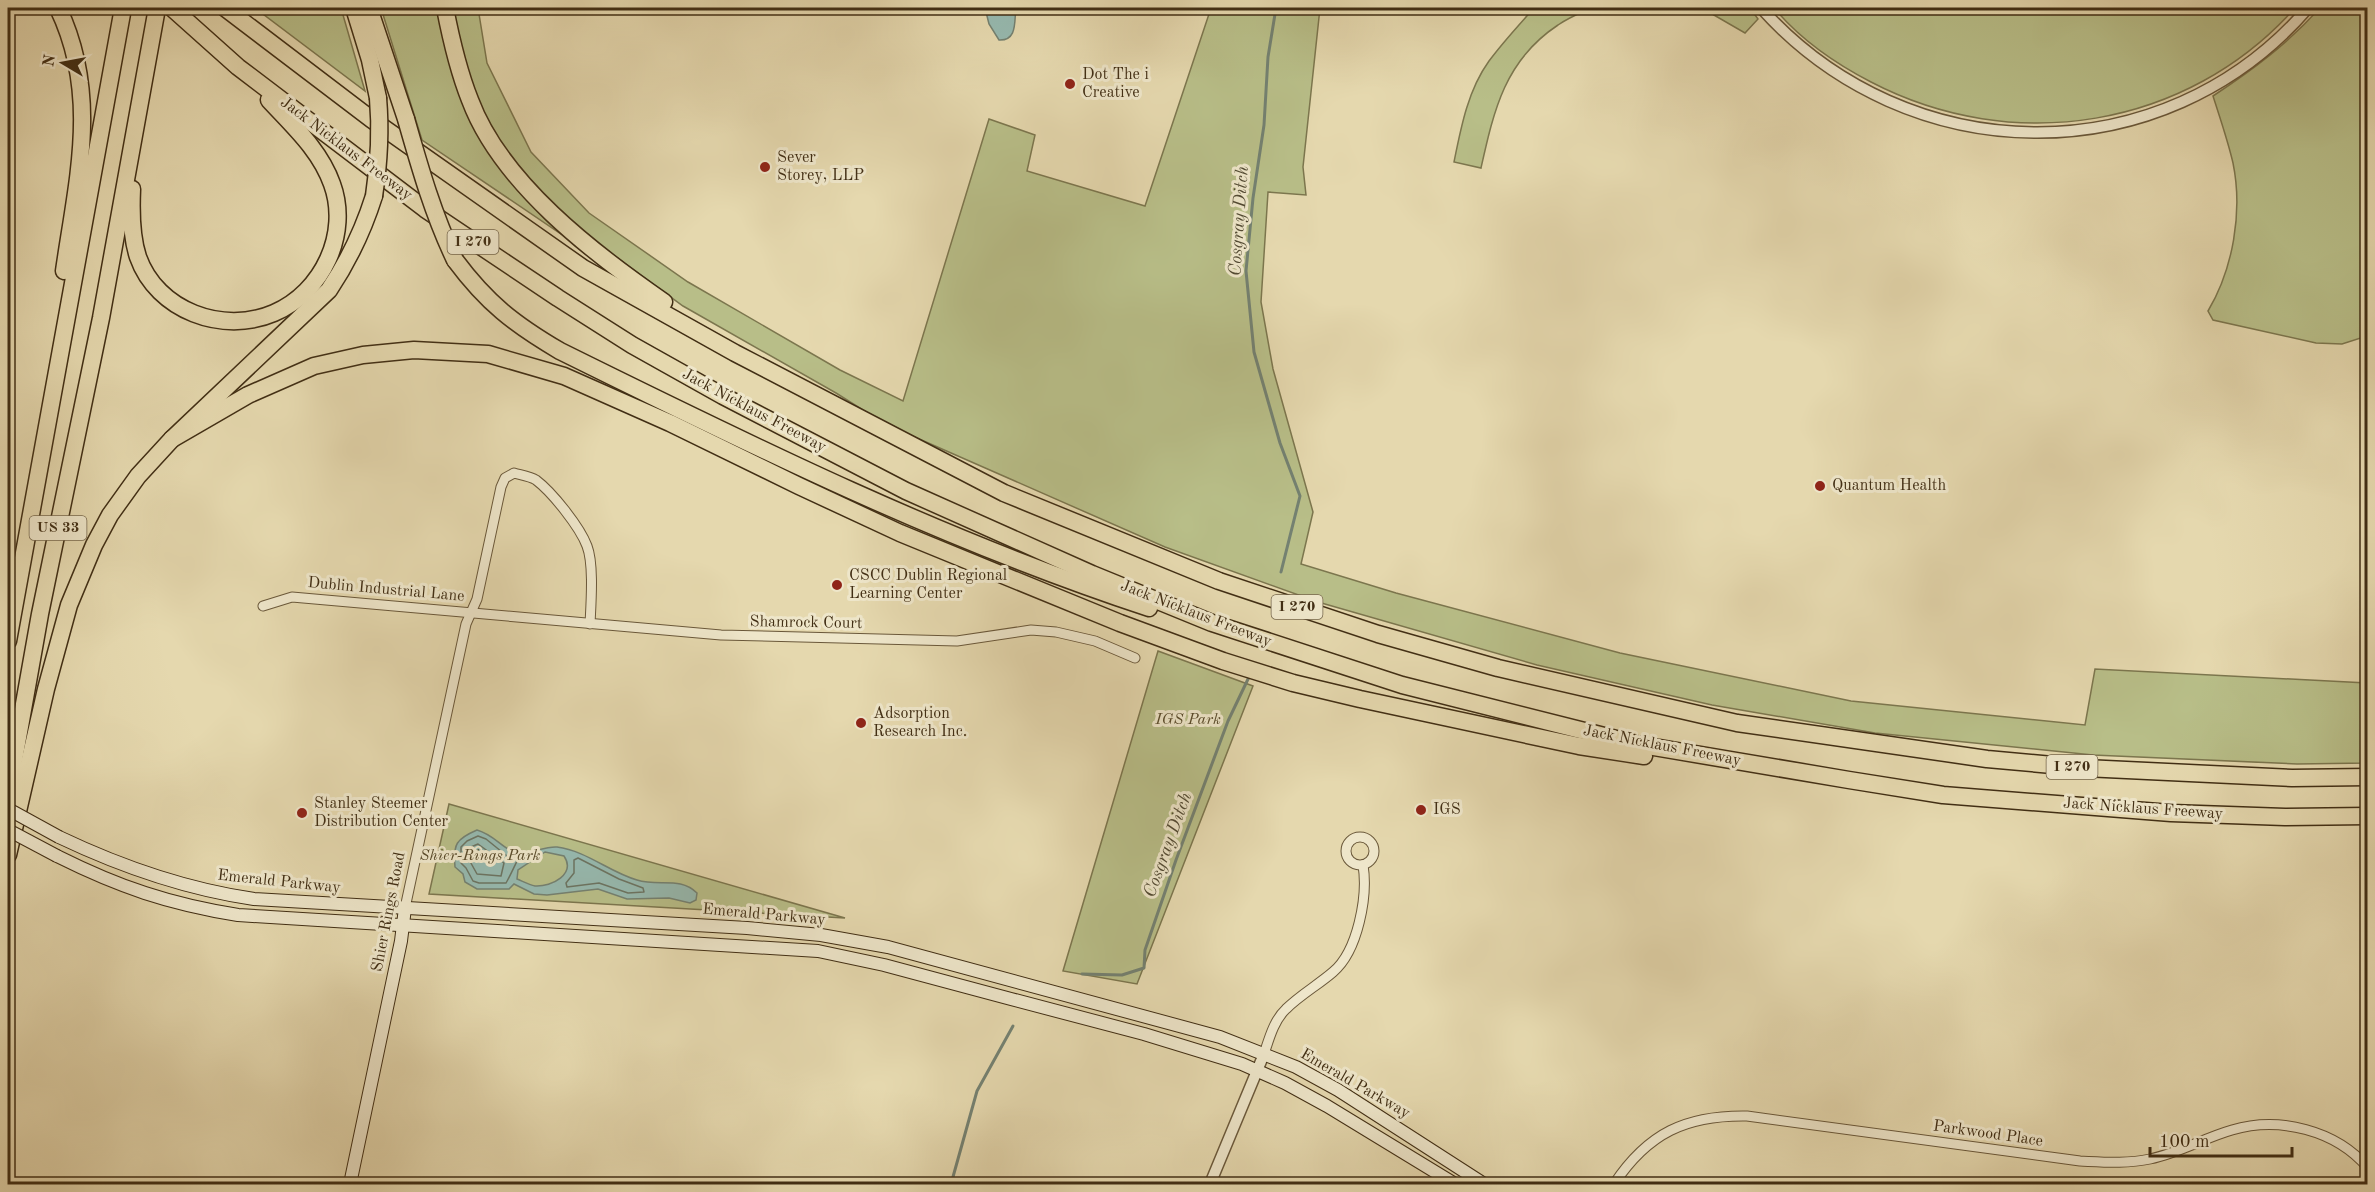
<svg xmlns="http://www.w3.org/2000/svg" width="2375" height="1192" font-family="'Old Standard TT',serif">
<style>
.green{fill:#b8be88;stroke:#7c764e;stroke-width:1.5}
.water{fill:#96b9af;stroke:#748171;stroke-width:1.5;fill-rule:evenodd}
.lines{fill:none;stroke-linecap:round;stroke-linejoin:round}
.shore{stroke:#6c7462;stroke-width:1.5}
.stream{stroke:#748171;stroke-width:3}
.minor-casing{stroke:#6a583a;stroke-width:11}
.tertiary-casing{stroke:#6a583a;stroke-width:13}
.secondary-casing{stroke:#412e14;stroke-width:14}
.motorway-casing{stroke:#412e14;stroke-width:19}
.minor{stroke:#eee6ca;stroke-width:9}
.tertiary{stroke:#eee6ca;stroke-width:10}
.secondary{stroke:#eee6ca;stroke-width:12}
.motorway{stroke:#e5d8ae;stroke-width:16}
.secondary-bridge-casing{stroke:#412e14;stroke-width:14;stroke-linecap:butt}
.motorway-bridge-casing{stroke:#412e14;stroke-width:19;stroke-linecap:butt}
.secondary-bridge{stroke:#eee6ca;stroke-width:12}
.motorway-bridge{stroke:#e5d8ae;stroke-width:16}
.poi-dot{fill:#8f2418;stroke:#eee6ca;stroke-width:2}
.labels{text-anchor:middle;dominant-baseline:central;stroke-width:6;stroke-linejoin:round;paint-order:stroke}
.shield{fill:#eee6ca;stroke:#75654b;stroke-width:1.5}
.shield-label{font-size:15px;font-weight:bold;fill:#412e14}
.poi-label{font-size:16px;fill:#412e14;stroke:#eee6ca;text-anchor:start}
.street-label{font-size:16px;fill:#412e14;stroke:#eee6ca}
.park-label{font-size:16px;font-style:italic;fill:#594b2b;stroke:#eee6ca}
.water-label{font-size:18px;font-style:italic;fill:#524a33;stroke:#eee6ca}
</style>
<rect width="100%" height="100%" fill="#e5d8ae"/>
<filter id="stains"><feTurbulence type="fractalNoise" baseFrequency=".00333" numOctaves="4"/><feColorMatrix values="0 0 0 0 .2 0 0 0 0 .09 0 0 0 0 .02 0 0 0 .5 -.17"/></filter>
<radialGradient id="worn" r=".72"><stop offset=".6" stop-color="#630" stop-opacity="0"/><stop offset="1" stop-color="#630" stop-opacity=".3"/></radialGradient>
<g class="green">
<path d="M255 8H341L365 91Z"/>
<path d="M381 8H439L454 77 566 234 564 236 422 140Z"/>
<path d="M453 8H478L487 63 531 152 589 213 688 282 840 370 903 401 989 119 1035 135 1027 171 1145 206 1211 8H1320L1303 167 1306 195 1268 192 1261 302 1273 369 1313 512 1301 564 1396 593 1620 653 1851 701 2085 725 2095 669 2367 683V763L2297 764 2093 755 1875 733 1712 705 1537 665 1318 602 1165 547 885 424 836 393 683 306 581 231 517 167 494 133 469 81Z"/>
<path d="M1534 8H1591C1580 13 1568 18 1558 25 1505 60 1494 110 1481 168L1454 162C1461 127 1468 90 1489 61 1503 42 1519 25 1534 8Z"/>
<path d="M1697 8H1750L1758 19 1745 33 1707 11Z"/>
<path d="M1774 8H2295C2187 129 2013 156 1871 82 1836 64 1800 39 1774 8Z"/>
<path d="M2320 8H2367V336L2342 344 2316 343 2213 320 2208 311C2233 269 2243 212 2233 163 2228 141 2220 118 2213 96 2254 69 2287 44 2320 8Z"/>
<path d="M1158 651 1253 686 1137 984 1063 971Z"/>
<path d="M449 804 845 918 429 894Z"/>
</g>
<g class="water">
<path d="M985 8H1016C1014 20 1018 41 999 40L989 24Z"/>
<path d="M477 830C494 835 500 846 512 851 526 857 542 846 557 847 587 851 609 872 637 880 659 887 680 876 697 893L696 900 690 903 669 898 627 899 598 889 547 895 534 894 514 884 509 889H477L465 882 463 874 455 867C453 844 456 839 477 830ZM545 852 564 856C576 874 552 887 535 886 529 885 522 881 517 879L518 870Z"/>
</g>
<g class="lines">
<g class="shore">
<path d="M478 836 486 839 507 856 518 859C517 861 507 882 506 883H479L473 881 466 868 461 863V847L467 841Z"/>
<path d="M478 844 504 863 501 876 477 874 467 856 471 847Z"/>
<path d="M578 858 619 879 643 888 644 892 628 893 599 883 567 887 566 883 574 873V860Z"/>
</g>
<g class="stream">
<path d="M1276 8 1268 57 1264 125 1253 198 1246 271 1254 352 1280 443 1300 496 1281 572"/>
<path d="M1082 974 1122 975 1144 968 1145 950 1176 860 1228 721 1249 677"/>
<path d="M951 1184 977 1091 1013 1026"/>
</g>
<g class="minor-casing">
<g id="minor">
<path d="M263 606 292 597 721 635 957 641 1031 630 1056 632 1095 641 1135 658"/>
<circle cx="1360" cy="851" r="14"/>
<path d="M405 908 466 624 477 599 501 487 505 478 514 473C521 475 530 476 536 480 552 492 580 527 587 546 594 564 591 603 590 624"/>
<path d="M1264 1054C1269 1039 1274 1020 1286 1009 1300 995 1318 985 1333 972 1358 951 1368 896 1363 865"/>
<path d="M1614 1184C1648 1133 1686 1115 1747 1116L2080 1161C2103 1162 2127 1164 2150 1159 2179 1153 2204 1138 2232 1130 2279 1116 2336 1130 2368 1168"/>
</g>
</g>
<g class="tertiary-casing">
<g id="tertiary">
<path d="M1761 8C1908 172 2163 176 2308 8"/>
<path d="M1210 1184 1264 1054"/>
</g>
</g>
<g class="secondary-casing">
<g id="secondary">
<path d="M59 837C122 867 185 889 254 899L747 928 821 935 888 947 1220 1037 1296 1067 1338 1090 1484 1184"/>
<path d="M57 856C119 887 169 904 238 915L818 951 884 965 1011 999 1144 1034 1242 1064 1285 1083 1327 1106 1455 1184"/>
<path d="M350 1184 401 941 405 908"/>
</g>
</g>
<g class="motorway-casing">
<g id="motorway">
<path d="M58 8C100 95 77 180 64 271"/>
<path d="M172 8 238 67 425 209 558 298 632 345 723 396 906 491 1092 574 1212 623 1402 685 1636 744 1849 780 1943 795 2171 813 2285 817 2368 816"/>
<path d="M225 8 371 119 583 268 735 353 1004 493 1219 581 1378 634 1498 668 1737 723 1987 759 2085 768 2292 778 2368 777"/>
<path d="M354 8 370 60 378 98"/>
<path d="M369 8 406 119"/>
<path d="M445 8C451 39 458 70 470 100 501 183 593 253 664 302"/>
<path d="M132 189C131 211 131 236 138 257 157 311 223 335 274 313 323 292 350 233 332 184 320 150 293 126 269 100"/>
<path d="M455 260C487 303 514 324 560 351 752 446 945 541 1149 608"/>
<path d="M172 439 248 395 314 366 363 355 414 350 488 354 564 376 670 423 799 486 900 533 1120 623 1223 661 1293 683 1360 699 1579 746 1644 756"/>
<path d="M8 641 123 8"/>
<path d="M8 794 40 614 101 318 157 8"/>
<path d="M8 855 46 689 69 605 94 545 110 515 138 476 172 439 329 290C349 260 363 231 374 196"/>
</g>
</g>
<use href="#minor" class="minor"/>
<use href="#tertiary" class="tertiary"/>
<use href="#secondary" class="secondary"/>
<use href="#motorway" class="motorway"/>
<g class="secondary-bridge-casing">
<g id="secondary-bridge">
<path d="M8 809 59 837"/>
<path d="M8 830 57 856"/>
</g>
</g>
<g class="motorway-bridge-casing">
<g id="motorway-bridge">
<path d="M406 119C420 168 433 214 455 260"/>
<path d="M374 196C379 163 381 132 378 98"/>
</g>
</g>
<use href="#secondary-bridge" class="secondary-bridge"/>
<use href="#motorway-bridge" class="motorway-bridge"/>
</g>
<g class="poi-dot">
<circle cx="1070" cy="84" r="6"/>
<circle cx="765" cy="167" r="6"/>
<circle cx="1820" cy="486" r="6"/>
<circle cx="837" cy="585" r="6"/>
<circle cx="861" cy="723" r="6"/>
<circle cx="1421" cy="810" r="6"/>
<circle cx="302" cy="813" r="6"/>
</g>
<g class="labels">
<g class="shield">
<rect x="447.5" y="230" width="51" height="24" rx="4.5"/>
<rect x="29.5" y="516" width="57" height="24" rx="4.5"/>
<rect x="1271.5" y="595" width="51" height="24" rx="4.5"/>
<rect x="2046.5" y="755" width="51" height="24" rx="4.5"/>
</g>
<g class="shield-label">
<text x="473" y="242">I 270</text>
<text x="58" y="528">US 33</text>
<text x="1297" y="607">I 270</text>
<text x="2072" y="767">I 270</text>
</g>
<g class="poi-label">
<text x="1082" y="75">Dot The i<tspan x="1082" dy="18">Creative</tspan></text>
<text x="777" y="158">Sever<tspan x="777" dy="18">Storey, LLP</tspan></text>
<text x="1832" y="486">Quantum Health</text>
<text x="849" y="576">CSCC Dublin Regional<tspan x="849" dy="18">Learning Center</tspan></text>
<text x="873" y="714">Adsorption<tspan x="873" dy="18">Research Inc.</tspan></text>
<text x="314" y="804">Stanley Steemer<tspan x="314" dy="18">Distribution Center</tspan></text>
<text x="1433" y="810">IGS</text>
</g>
<g class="street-label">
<text transform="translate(346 149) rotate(37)">Jack Nicklaus Freeway</text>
<text transform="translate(754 411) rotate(28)">Jack Nicklaus Freeway</text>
<text transform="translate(386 590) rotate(5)">Dublin Industrial Lane</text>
<text transform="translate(1196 614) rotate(21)">Jack Nicklaus Freeway</text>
<text transform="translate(806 623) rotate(1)">Shamrock Court</text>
<text transform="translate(1662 746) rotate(11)">Jack Nicklaus Freeway</text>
<text transform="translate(2143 809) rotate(4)">Jack Nicklaus Freeway</text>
<text transform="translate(279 882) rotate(6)">Emerald Parkway</text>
<text transform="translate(389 912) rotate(-79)">Shier Rings Road</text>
<text transform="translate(764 915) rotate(5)">Emerald Parkway</text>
<text transform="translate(1355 1084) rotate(30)">Emerald Parkway</text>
<text transform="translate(1988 1134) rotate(8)">Parkwood Place</text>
</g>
<g class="park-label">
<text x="1188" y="720">IGS Park</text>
<text x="480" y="856">Shier-Rings Park</text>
</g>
<g class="water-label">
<text transform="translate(1239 221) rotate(-86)">Cosgray Ditch</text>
<text transform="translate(1168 845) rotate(-70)">Cosgray Ditch</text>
</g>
</g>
<rect width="2375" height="1192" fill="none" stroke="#e5d8ae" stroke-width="30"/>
<rect x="9" y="9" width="2357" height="1174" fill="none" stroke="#412e14" stroke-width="3"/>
<rect x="15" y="15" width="2345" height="1162" fill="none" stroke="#412e14" stroke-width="1.5"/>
<g transform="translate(63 63) rotate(280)" stroke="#eee6ca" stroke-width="4.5" paint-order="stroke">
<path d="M0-4.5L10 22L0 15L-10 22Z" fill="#412e14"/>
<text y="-9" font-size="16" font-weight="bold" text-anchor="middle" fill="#412e14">N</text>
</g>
<path d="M2150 1147v9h142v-9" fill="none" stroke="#412e14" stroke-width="3"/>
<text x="2159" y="1147" font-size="18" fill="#412e14" stroke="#eee6ca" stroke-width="4.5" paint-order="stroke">100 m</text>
<rect width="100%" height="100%" filter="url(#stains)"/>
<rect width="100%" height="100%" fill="url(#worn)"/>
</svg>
